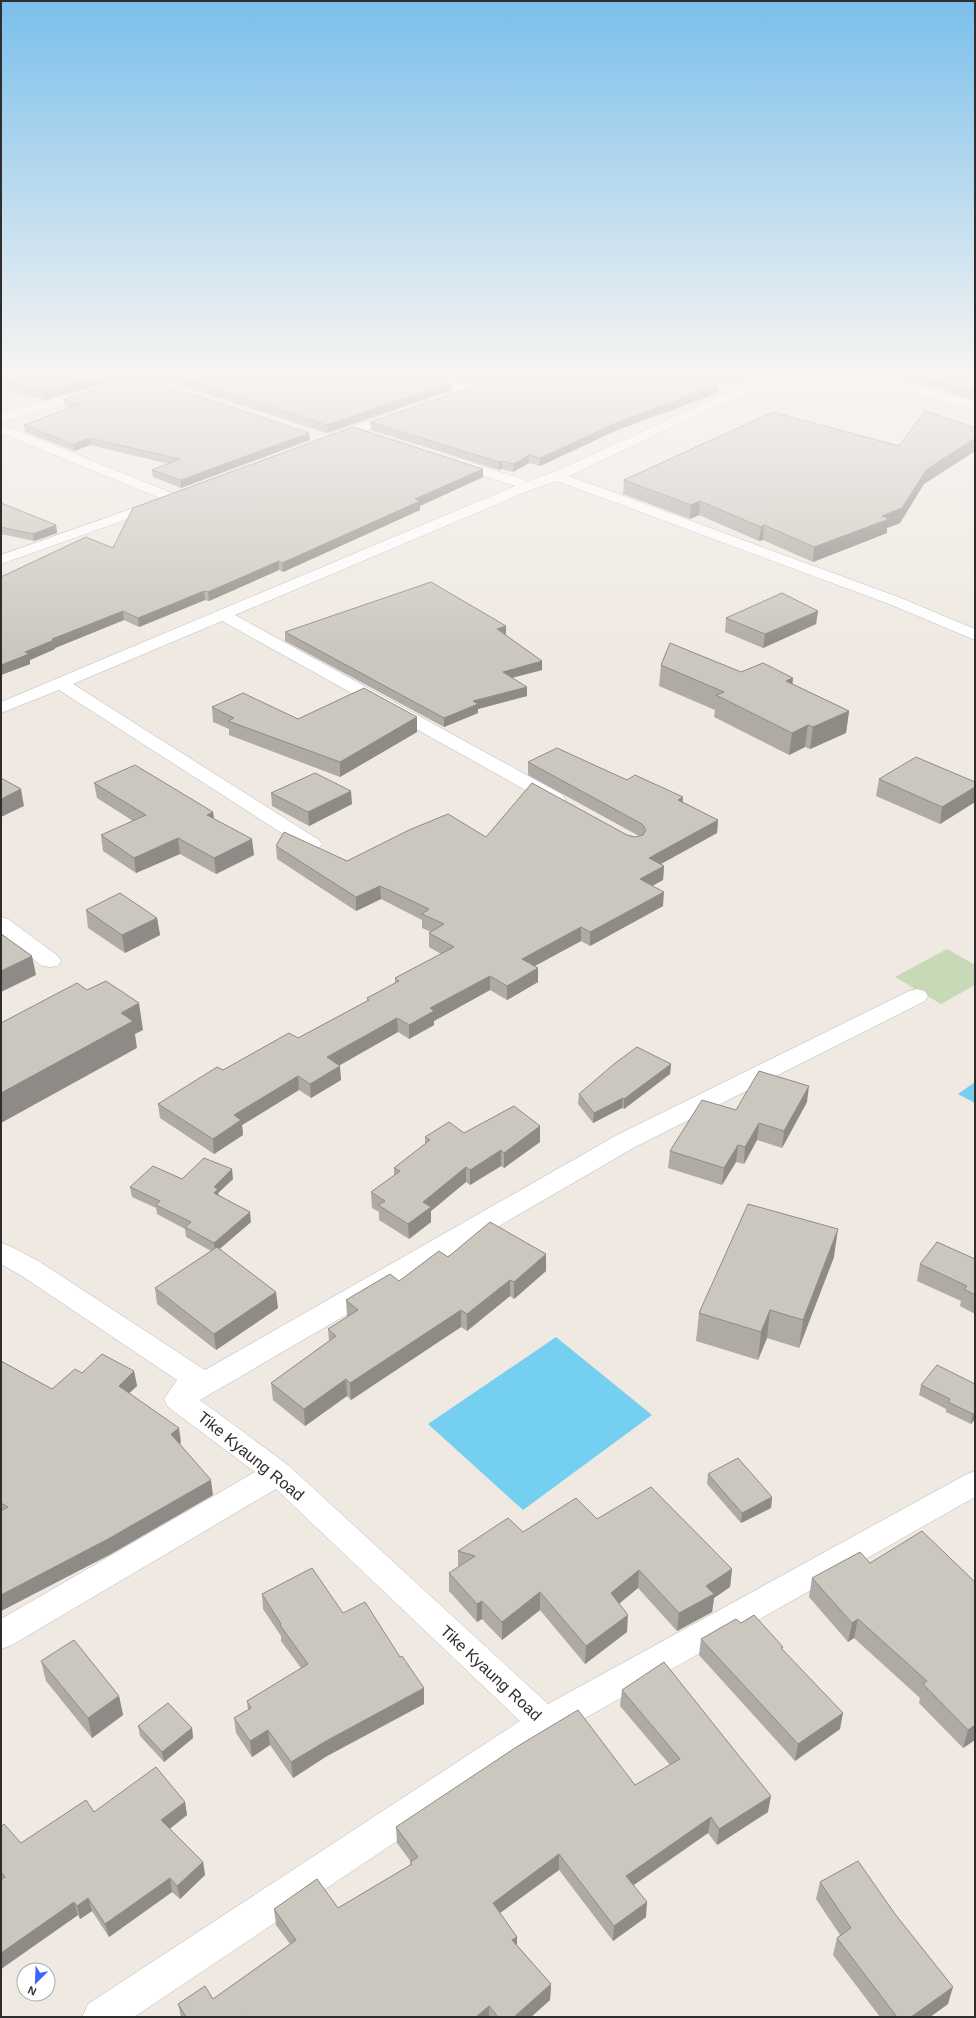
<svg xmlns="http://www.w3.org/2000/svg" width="976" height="2018" font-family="Arial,sans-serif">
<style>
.cemetery{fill:#c8d9b8}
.water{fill:#75cff0}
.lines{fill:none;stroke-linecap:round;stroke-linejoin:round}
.minor-casing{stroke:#b4b7c1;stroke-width:1}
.minor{fill:#fff;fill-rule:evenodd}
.wall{fill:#afaba4}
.shaded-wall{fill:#8e8b86}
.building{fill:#cbc7bf;stroke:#8e8b86}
.labels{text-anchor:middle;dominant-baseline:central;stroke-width:4;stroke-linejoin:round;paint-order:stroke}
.near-street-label{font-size:16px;fill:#2e2e2e;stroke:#fff}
</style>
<rect width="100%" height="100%" fill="#efe9e1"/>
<path class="cemetery" d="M947 949 975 965V985L941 1004 895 977Z"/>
<g class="water">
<path d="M975 1082V1103L958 1094Z"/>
<path d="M556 1337 652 1415 523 1510 428 1424Z"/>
</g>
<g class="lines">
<g class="minor-casing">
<g id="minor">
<path d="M411 371H429L472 387 474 390 468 394 464 393 413 374Z"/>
<path d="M774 371H791L569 476 901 598 975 629V640L889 604 557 481 533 489 235 615 563 795 565 799 563 803 556 805 549 803 222 621 73 684 319 840 322 844 319 848 312 850 305 848 59 690 1 713V702L515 486 450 465 448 462 450 459H460L528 481 552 473Z"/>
<path d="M837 371H858L975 402V410L839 374Z"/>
<path d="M92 388 98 392 96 395 1 422V414Z"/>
<path d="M399 410 405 414 403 417 333 443 328 444 321 440 323 437Z"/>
<path d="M1 424 177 495 179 498 177 501H167L1 433Z"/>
<path d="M159 499 164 500 166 503 164 506 1 564V555Z"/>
<path d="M1 917 8 919 58 956 61 961 58 966 50 967 42 966 1 933Z"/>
<path d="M917 989 925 991 928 996 925 1001 635 1147 200 1400 288 1465 548 1704 965 1475 975 1471V1497L557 1734 134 2017H82L88 2004 520 1721 276 1489 12 1645 1 1649V1619L255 1472 168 1407 164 1399 177 1380 22 1276 1 1264V1243L10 1246 40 1262 205 1370 617 1135 909 991Z"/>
</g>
</g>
<use href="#minor" class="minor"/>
</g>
<g class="wall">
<path d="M1 371H422L452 390 327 433 142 373 44 400 1 388Z"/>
<path d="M434 371H680L719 385 718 393 617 430 540 466 529 463 513 472 502 469 499 470 371 430 370 422 473 386Z"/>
<path d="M692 371H761L727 384Z"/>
<path d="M870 371H975V400L946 393 947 391 903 379Z"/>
<path d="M63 399 309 433 310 440 181 488 153 477 152 470 169 464 90 445 74 451 25 432 24 425 71 408 64 406Z"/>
<path d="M975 428V451L924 484 900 523 887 528V533L813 562 763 540 759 541 699 515 690 519 623 494 624 480 899 446Z"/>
<path d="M483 469V477L420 506V510L283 572 279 570 209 601 205 600 139 627 124 620 55 648V649L30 660V664L1 675 113 548Z"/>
<path d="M1 503 56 525 57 533 34 541 1 534Z"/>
<path d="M818 611 816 624 763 648 725 632 726 618Z"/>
<path d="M285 632 506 635 542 661V670L512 678 527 696 478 709V713L444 727 285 641Z"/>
<path d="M661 665 741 672 793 684 849 711 846 733 810 749 805 747 789 755 714 717 715 710 659 686Z"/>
<path d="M212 707 298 719 417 717V732L340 777 229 735V729L213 722Z"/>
<path d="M528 762 627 780 683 802 718 820 717 833 661 864 664 866 663 880 652 886 663 906 590 946 581 941 534 966 538 982 507 1000 490 990 434 1021V1025L409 1039 398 1032 339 1065 341 1080 311 1098 299 1090 242 1125 243 1135 214 1154 160 1118 158 1104 223 1070 298 1038 367 1001V998L395 983V978L441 954 429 947V933L431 932 422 928V920L381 899 356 911 277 859 276 846 347 861 486 837 627 835 635 837 639 836 528 775Z"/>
<path d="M879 779 975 782V802L940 824 876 796Z"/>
<path d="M94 783 213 812 214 819 254 855 216 874 180 854 136 873 103 851 101 835 133 821 97 798Z"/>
<path d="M271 793 352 804 309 826 272 806Z"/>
<path d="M86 910 157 918 160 935 125 953 88 928Z"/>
<path d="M671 1064 670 1074 624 1109 622 1108 593 1123 578 1104 579 1094Z"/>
<path d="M807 1102 782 1148 757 1140 744 1164 736 1162 722 1185 668 1168 670 1151 736 1110Z"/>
<path d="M540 1126V1142L504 1168 501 1166 470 1185 466 1182 431 1211V1222L409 1239 379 1220V1212L372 1208 371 1192 394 1176V1168L425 1144V1137Z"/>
<path d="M182 1179H233L218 1193 219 1195 251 1222 219 1249 278 1308 216 1350 157 1304 155 1288 211 1251 186 1237 185 1229 157 1214 156 1208 132 1197 130 1187Z"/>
<path d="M448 1257 546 1271 514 1299 510 1296 467 1331 461 1327 351 1400 347 1396 305 1426 273 1400 271 1383 329 1341 328 1329 347 1317V1316L346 1300 399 1281Z"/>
<path d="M834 1257 799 1348 767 1338 758 1360 696 1341 699 1313Z"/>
<path d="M975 1259V1314L960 1306 961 1301 917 1281 920 1264Z"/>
<path d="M1 1361 52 1389 82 1373 134 1371 137 1386 129 1393 181 1442 180 1444 213 1495 111 1554 1 1611Z"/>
<path d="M975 1384V1419L971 1424 946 1412V1409L919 1395 921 1385Z"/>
<path d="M708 1474 772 1497 771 1508 741 1523 707 1484Z"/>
<path d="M597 1519 732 1569 730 1587 714 1598 712 1612 677 1631 638 1588 619 1604 627 1632 585 1664 540 1610 502 1640 482 1619 477 1622 449 1591V1573L458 1567V1551L523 1532Z"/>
<path d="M870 1563 975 1582V1740L963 1748 919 1703 920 1698 854 1638 848 1642 809 1597 812 1578Z"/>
<path d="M262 1594 343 1613 400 1657 424 1688V1704L327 1756 293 1778 270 1745 252 1757 236 1733 234 1718 248 1710 247 1701 301 1668 281 1641V1636L263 1609Z"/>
<path d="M741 1623 783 1647 782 1650 840 1729 795 1761 699 1655 701 1639Z"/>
<path d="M41 1661 119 1696 123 1715 92 1738 46 1681Z"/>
<path d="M622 1690 768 1812 717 1845 708 1833 634 1885 646 1917 613 1941 559 1870 500 1913 517 1937V1945L551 1984 550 2000 531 2017H181L178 2004 213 1999 290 1944 276 1925 274 1909 338 1908 410 1865 411 1862 397 1843 396 1827 635 1785 670 1765 620 1706Z"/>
<path d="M138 1726 192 1728 193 1738 164 1762 140 1736Z"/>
<path d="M185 1802 187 1815 170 1829 203 1862 205 1875 180 1899 172 1892 109 1937 92 1911 80 1919 78 1915 1 1969V1827L21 1843 94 1812Z"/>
<path d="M820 1882 948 2004 930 2017H880L833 1955 837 1938 840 1935 816 1899Z"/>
</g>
<g class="shaded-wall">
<path d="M119 371H142V373L44 400 43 392Z"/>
<path d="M742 371H761L727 384V377Z"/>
<path d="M451 382 452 390 327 433V425Z"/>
<path d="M719 385 718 393 617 430 540 466V458L618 422Z"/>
<path d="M309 433 310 440 181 488V480Z"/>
<path d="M89 438 90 445 74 451 73 444Z"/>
<path d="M975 438V451L924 484 900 523 887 528V533L813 562 814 547 882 516 926 470Z"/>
<path d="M529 455V463L513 472 514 464Z"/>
<path d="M502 461V469L499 470V462Z"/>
<path d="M483 469V477L420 506V510L283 572 282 563 415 499Z"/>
<path d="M700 501 699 515 690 519 691 505Z"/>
<path d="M56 525 57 533 34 541 33 534Z"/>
<path d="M764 525 763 540 759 541 761 527Z"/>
<path d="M279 561V570L209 601 208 592Z"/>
<path d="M204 591 205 600 139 627 138 618Z"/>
<path d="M123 611 124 620 55 648V649L30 660V664L1 675V665L25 652 52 639Z"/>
<path d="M818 611 816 624 763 648 765 634Z"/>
<path d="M506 626V635L497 629Z"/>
<path d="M542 661V670L503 680V672Z"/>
<path d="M793 678 791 700 786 681Z"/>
<path d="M527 687V696L478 709V713L444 727V718L473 701Z"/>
<path d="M849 711 846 733 810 749 813 727Z"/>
<path d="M417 717V732L340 777V762Z"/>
<path d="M808 725 805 747 789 755 792 733Z"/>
<path d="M975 787V802L940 824 942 807Z"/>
<path d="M21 789 24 806 1 817V799Z"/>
<path d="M351 791 352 804 309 826 308 812Z"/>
<path d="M683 797 682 810 678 800Z"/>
<path d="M213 812 215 828 207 815Z"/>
<path d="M718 820 717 833 648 871 649 858Z"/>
<path d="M178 838 180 854 136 873 134 858Z"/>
<path d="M252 839 254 855 216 874 214 858Z"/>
<path d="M664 866 663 880 639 893 640 879Z"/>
<path d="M380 886 381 899 356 911V897Z"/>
<path d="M664 892 663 906 590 946V932Z"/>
<path d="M157 918 160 935 125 953 122 935Z"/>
<path d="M581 927V941L522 973V959Z"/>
<path d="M32 956 36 975 1 992V971Z"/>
<path d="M538 968V982L507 1000V986Z"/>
<path d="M490 976V990L434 1021V1025L409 1039V1025L430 1008Z"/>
<path d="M139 1003 143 1030 135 1034 137 1048 1 1123V1093L121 1013Z"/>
<path d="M397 1018 398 1032 328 1072 327 1057Z"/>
<path d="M671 1064 670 1074 624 1109V1099Z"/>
<path d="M340 1066 341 1080 311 1098 310 1084Z"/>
<path d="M298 1076 299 1090 242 1125 243 1135 214 1154 213 1139 234 1115Z"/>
<path d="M809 1086 807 1102 782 1148 784 1131Z"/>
<path d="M623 1098 622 1108 593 1123 594 1113Z"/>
<path d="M759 1123 757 1140 744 1164 745 1147Z"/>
<path d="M540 1126V1142L504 1168V1153Z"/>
<path d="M738 1145 736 1162 722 1185 724 1168Z"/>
<path d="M501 1150V1166L470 1185V1170Z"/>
<path d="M466 1167V1182L431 1211V1222L409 1239 408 1224 423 1202Z"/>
<path d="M232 1169 233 1179 218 1193 219 1199 215 1202 214 1187Z"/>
<path d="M250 1212 251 1222 215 1253 214 1243Z"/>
<path d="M838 1229 834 1257 799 1348 803 1320Z"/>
<path d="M546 1254V1271L514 1299V1282Z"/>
<path d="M510 1280V1296L467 1331V1314Z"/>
<path d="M276 1292 278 1308 216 1350 214 1334Z"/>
<path d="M461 1310V1327L351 1400 350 1383Z"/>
<path d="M770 1310 767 1338 758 1360 761 1332Z"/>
<path d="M134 1371 137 1386 121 1401 119 1386Z"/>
<path d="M346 1379 347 1396 305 1426 304 1409Z"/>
<path d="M975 1412V1419L971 1424 973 1414Z"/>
<path d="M179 1428 181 1442 174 1449 171 1434Z"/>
<path d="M211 1480 213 1495 111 1554 1 1611V1595Z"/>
<path d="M772 1497 771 1508 741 1523 742 1513Z"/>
<path d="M732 1569 730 1587 714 1598 712 1612 677 1631 679 1613 706 1586Z"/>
<path d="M639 1570 638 1588 610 1611 611 1593Z"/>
<path d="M540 1592V1610L502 1640V1622Z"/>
<path d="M482 1601V1619L477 1622V1604Z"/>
<path d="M628 1615 627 1632 585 1664 586 1646Z"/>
<path d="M858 1619 854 1638 848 1642 852 1623Z"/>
<path d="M424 1688V1704L327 1756 293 1778 291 1762 326 1741Z"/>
<path d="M119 1696 123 1715 92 1738 88 1718Z"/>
<path d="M843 1713 840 1729 795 1761 798 1744Z"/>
<path d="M975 1725V1740L963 1748 968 1730Z"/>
<path d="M192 1728 193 1738 164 1762 162 1752Z"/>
<path d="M268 1730 270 1745 252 1757 250 1741Z"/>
<path d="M771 1796 768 1812 717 1845 719 1829Z"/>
<path d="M185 1802 187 1815 164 1833 161 1820Z"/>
<path d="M711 1817 708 1833 625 1891 626 1876Z"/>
<path d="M559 1854V1870L493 1918V1903Z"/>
<path d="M203 1862 205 1875 180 1899 177 1886Z"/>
<path d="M170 1878 172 1892 109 1937 105 1924Z"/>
<path d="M88 1898 92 1911 80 1919 77 1906Z"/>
<path d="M74 1902 78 1915 1 1969V1953Z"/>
<path d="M647 1902 646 1917 613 1941 614 1926Z"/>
<path d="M517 1937V1953L512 1940Z"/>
<path d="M551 1984 550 2000 531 2017H514Z"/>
<path d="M953 1987 948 2004 930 2017H911Z"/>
<path d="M489 2006V2017H476Z"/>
</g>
<g class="building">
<path d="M1 371H119L43 392 1 380Z"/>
<path d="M161 371H422L451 382 327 425Z"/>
<path d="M454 371H680L719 385 618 422 540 458 529 455 514 464 502 461 499 462 370 422 472 387 475 383 472 378Z"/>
<path d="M713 371H742L727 377Z"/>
<path d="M903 371H975V392L948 385 949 384Z"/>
<path d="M141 377 309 433 181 480 152 470 180 459 89 438 73 444 24 425 81 404 63 399Z"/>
<path d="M925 411 975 428V438L926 470 902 508 882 516 889 519 814 547 764 525 761 527 700 501 691 505 624 480 773 412 899 446Z"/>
<path d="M353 427 483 469 415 499 420 501 282 563 279 561 208 592 204 591 138 618 123 611 52 639 54 640 25 652 29 654 1 665V577L86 537 113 548 133 508Z"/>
<path d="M1 503 56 525 33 534 1 527Z"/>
<path d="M431 582 506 626 497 629 542 661 503 672 527 687 473 701 478 704 444 718 285 632Z"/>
<path d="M782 593 818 611 765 634 726 618Z"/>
<path d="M670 643 741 672 763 663 793 678 786 681 849 711 813 727 808 725 792 733 716 695 724 692 661 665Z"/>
<path d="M364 688 417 717 340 762 228 721 234 718 212 707 243 693 298 719Z"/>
<path d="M557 748 627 780 635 775 683 797 678 800 718 820 649 858 664 866 640 879 664 892 590 932 581 927 522 959 538 968 507 986 490 976 430 1008 434 1011 409 1025 397 1018 327 1057 340 1066 310 1084 298 1076 234 1115 241 1120 213 1139 158 1104 217 1067 223 1070 289 1033 298 1038 369 1000 367 998 399 981 395 978 454 947 429 933 444 924 422 914 429 909 380 886 356 897 276 846 284 832 347 861 409 830 448 814 486 837 532 783 627 835 635 837 643 835 646 830 642 824 528 762Z"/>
<path d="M916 757 975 782V787L942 807 879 779Z"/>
<path d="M135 765 213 812 207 815 252 839 214 858 178 838 134 858 101 835 146 815 94 783Z"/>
<path d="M315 773 351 791 308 812 271 793Z"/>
<path d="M1 778 21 789 1 799Z"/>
<path d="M120 893 157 918 122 935 86 910Z"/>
<path d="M1 934 32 956 1 971Z"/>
<path d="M106 981 139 1003 121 1013 133 1021 1 1093V1023L77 983 87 990Z"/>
<path d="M637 1047 671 1064 624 1099 623 1098 594 1113 579 1094 614 1064Z"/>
<path d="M759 1071 809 1086 784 1131 759 1123 745 1147 738 1145 724 1168 670 1151 702 1100 736 1110Z"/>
<path d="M514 1106 540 1126 504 1153 501 1150 470 1170 466 1167 423 1202 431 1207 408 1224 378 1205 385 1201 371 1192 400 1171 394 1168 430 1140 425 1137 449 1122 464 1133Z"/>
<path d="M204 1158 232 1169 214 1187 218 1189 214 1193 250 1212 214 1243 185 1227 191 1222 156 1205 160 1201 130 1187 153 1166 182 1179Z"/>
<path d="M748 1204 838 1229 803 1320 770 1310 761 1332 699 1313Z"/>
<path d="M490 1222 546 1254 514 1282 510 1280 467 1314 461 1310 350 1383 346 1379 304 1409 271 1383 336 1336 328 1329 358 1310 346 1300 390 1274 399 1281 439 1251 448 1257Z"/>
<path d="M937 1242 975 1259V1295L964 1289 967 1286 920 1264Z"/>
<path d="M217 1247 276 1292 214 1334 155 1288Z"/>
<path d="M102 1354 134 1371 119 1386 179 1428 171 1434 211 1480 108 1539 1 1595V1511L8 1507 1 1503V1361L52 1389 75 1369 82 1373Z"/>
<path d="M937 1365 975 1384V1412L973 1414 948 1402 950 1399 921 1385Z"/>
<path d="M738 1458 772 1497 742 1513 708 1474Z"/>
<path d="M651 1487 732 1569 706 1586 714 1594 679 1613 639 1570 611 1593 628 1615 586 1646 540 1592 502 1622 482 1601 477 1604 449 1573 475 1556 458 1551 508 1518 523 1532 576 1498 597 1519Z"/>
<path d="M922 1531 975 1582V1725L968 1730 923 1684 927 1681 858 1619 852 1623 812 1578 860 1552 870 1563Z"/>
<path d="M312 1568 343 1613 365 1602 400 1657 402 1656 424 1688 326 1741 291 1762 268 1730 250 1741 234 1718 251 1708 247 1701 308 1664 280 1625 281 1624 262 1594Z"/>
<path d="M754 1615 783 1647 781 1648 843 1713 798 1744 701 1639 736 1619 741 1623Z"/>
<path d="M74 1640 119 1696 88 1718 41 1661Z"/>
<path d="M664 1662 771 1796 719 1829 711 1817 626 1876 647 1902 614 1926 559 1854 493 1903 517 1937 512 1940 551 1984 514 2017H498L489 2006 476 2017H246V2016L244 2017H186L178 2004 205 1986 213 1999 296 1940 274 1909 317 1879 338 1908 412 1864 410 1862 418 1857 396 1827 518 1746 578 1710 635 1785 680 1759 622 1690Z"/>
<path d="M168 1703 192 1728 162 1752 138 1726Z"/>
<path d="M156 1767 185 1802 161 1820 203 1862 177 1886 170 1878 105 1924 88 1898 77 1906 74 1902 1 1953V1880L5 1877 1 1872V1827L4 1824 21 1843 86 1800 94 1812Z"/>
<path d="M858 1861 895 1914 953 1987 911 2017H897L837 1938 851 1928 820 1882Z"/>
</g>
<linearGradient id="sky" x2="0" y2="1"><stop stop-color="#7abfeb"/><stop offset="0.57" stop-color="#f8f5f2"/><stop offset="1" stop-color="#f8f5f2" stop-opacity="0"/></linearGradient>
<rect width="976" height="654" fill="url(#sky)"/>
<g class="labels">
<g class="near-street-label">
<text transform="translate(251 1456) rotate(39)">Tike Kyaung Road</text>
<text transform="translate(491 1673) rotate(43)">Tike Kyaung Road</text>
</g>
</g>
<rect width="976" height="2018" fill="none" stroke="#2e2e2e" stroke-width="4"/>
<g transform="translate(36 1982) rotate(204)"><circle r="19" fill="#ffffff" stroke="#ababab"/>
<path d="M0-3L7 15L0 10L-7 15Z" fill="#4264fb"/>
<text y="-6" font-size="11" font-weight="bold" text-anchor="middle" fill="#2e2e2e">N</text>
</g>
</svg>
